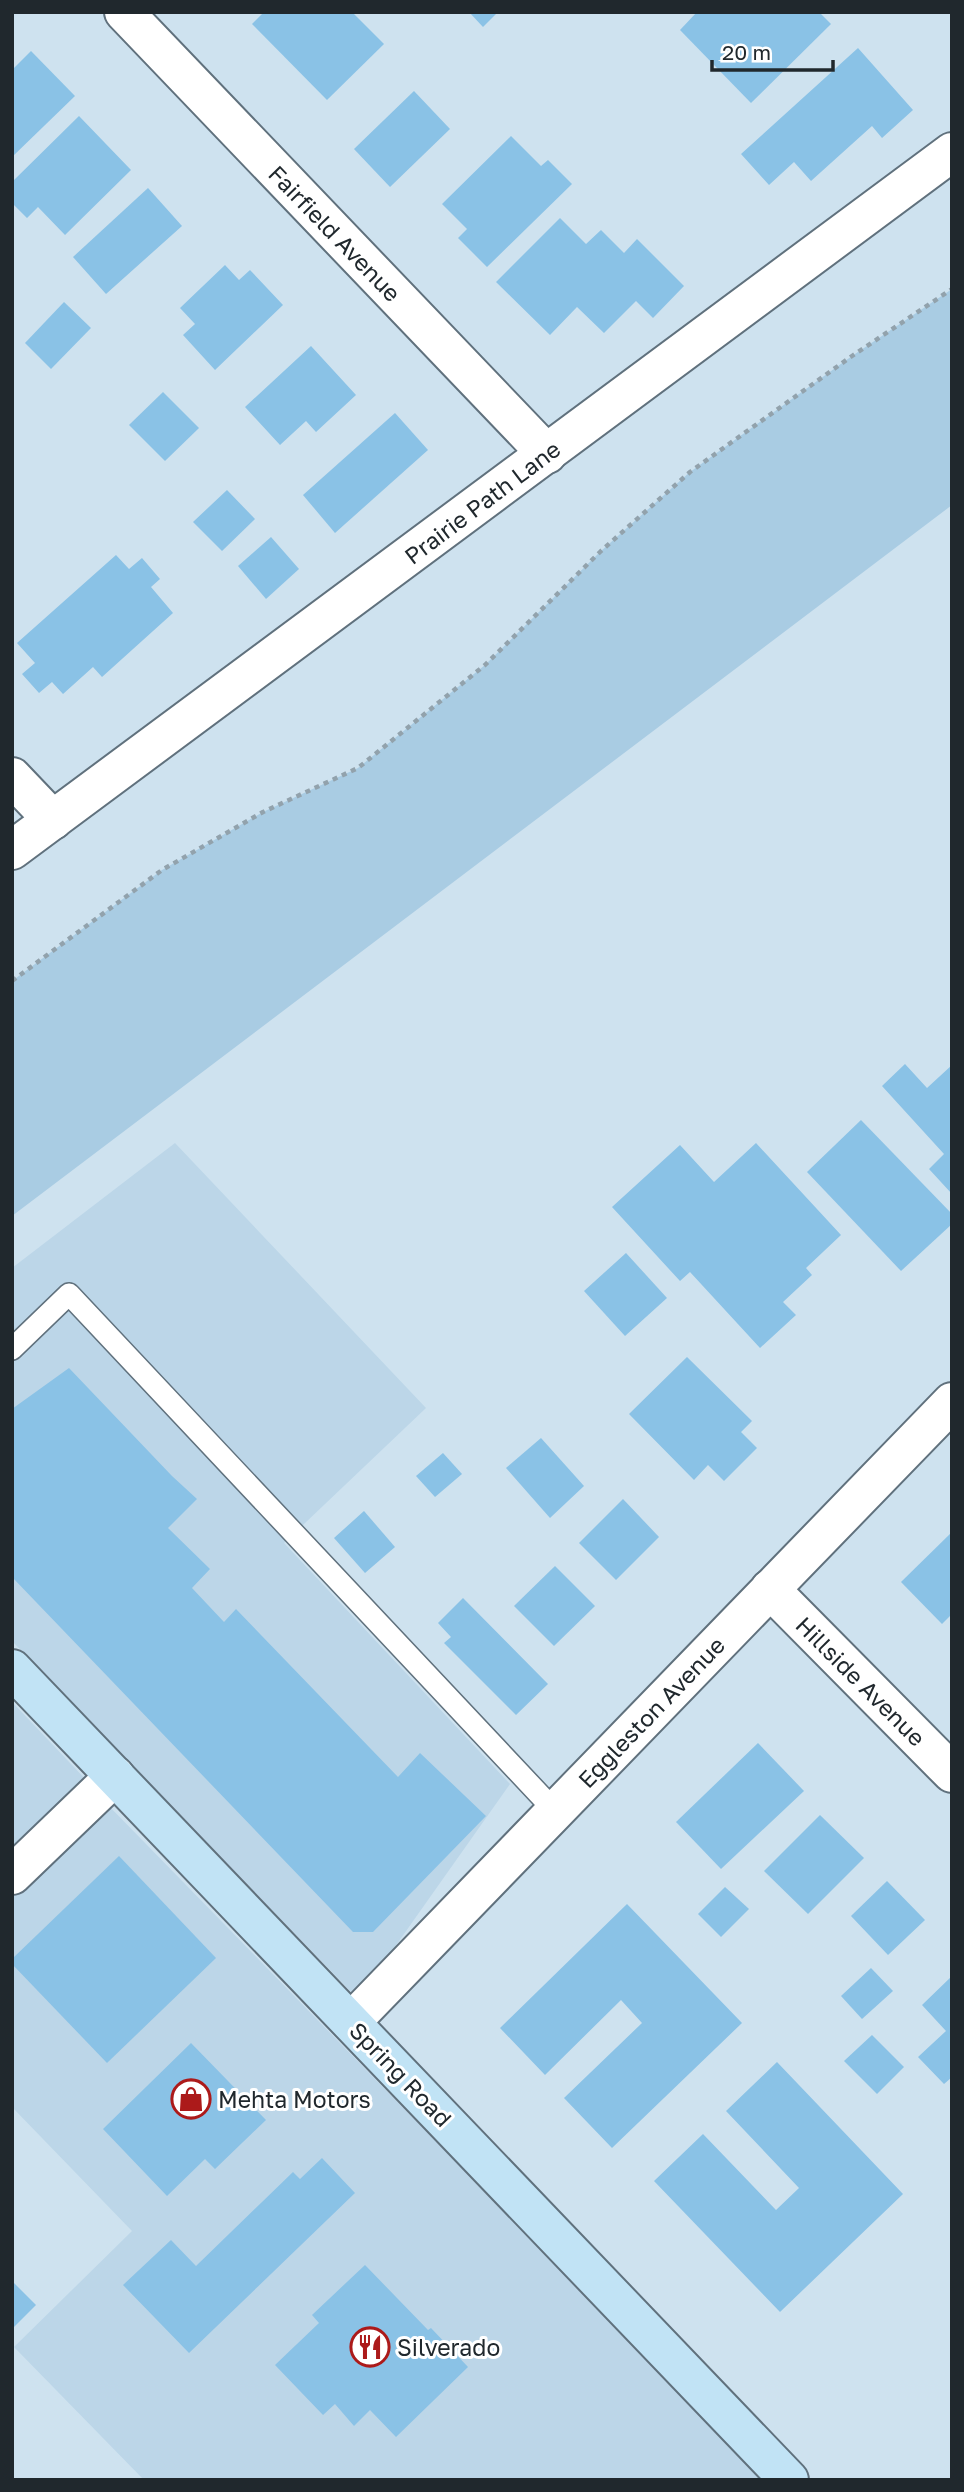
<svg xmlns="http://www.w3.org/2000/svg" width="964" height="2492" font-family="'Golos Text',sans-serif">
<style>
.built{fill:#bcd6e8}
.green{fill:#a9cce3}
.building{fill:#8ac2e6}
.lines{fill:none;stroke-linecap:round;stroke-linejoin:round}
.lane-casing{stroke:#60717d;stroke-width:24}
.street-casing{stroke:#60717d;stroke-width:42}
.secondary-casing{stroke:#60717d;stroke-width:42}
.path{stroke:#92a2ac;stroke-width:4.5;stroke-dasharray:5 5;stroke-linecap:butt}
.lane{stroke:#fff;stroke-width:21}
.street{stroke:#fff;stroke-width:38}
.secondary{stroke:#c1e3f5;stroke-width:38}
.labels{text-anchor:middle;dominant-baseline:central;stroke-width:6;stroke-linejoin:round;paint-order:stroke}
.street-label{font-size:23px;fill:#20282d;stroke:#fff}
.poi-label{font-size:23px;fill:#20282d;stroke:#fff;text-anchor:start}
</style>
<rect width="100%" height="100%" fill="#cee2ef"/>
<g class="built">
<path d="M175 1143 426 1408 284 1543 510 1784 358 1999 12 1641V1268Z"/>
<path d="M12 1702 90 1784 12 1858Z"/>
<path d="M106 1803 766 2480H144L14 2347 132 2231 12 2107V1894Z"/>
</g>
<path class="green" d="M952 289V505L12 1216V981L162 870 263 812 358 768 485 665 601 551 690 472 852 356Z"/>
<g class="building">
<path d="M264 12H352L384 44 327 100 252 24Z"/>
<path d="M469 12H498L483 27Z"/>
<path d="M697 12H819L831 24 751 103 680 30Z"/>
<path d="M858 48 913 110 882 138 872 126 811 181 794 162 769 185 741 154Z"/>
<path d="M31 51 75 96 12 157V70Z"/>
<path d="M414 91 450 129 390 187 354 149Z"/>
<path d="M79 116 131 170 65 235 38 207 27 218 12 203V182Z"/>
<path d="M511 136 541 166 548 160 572 184 487 267 458 238 467 229 442 204Z"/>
<path d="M148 188 182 226 106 294 73 257Z"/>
<path d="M560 218 586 244 601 230 624 253 637 239 684 286 653 318 636 301 604 333 577 307 550 335 496 282Z"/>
<path d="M225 265 239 280 250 270 283 305 215 370 183 335 195 324 180 308Z"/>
<path d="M64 302 91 328 51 369 25 343Z"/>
<path d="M311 346 356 395 316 432 306 421 280 445 245 407Z"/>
<path d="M163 392 199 428 165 461 129 425Z"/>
<path d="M395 413 428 450 335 533 303 495Z"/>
<path d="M227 490 255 519 222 551 193 522Z"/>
<path d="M271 537 299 569 266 599 238 566Z"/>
<path d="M116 555 129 569 142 558 160 579 151 587 173 613 102 677 93 667 63 694 52 682 39 693 22 674 35 663 17 643Z"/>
<path d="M905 1064 927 1088 952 1065V1194L929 1169 944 1154 882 1086Z"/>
<path d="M861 1120 952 1214V1224L901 1271 807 1172Z"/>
<path d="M756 1143 841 1235 806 1268 812 1275 783 1302 796 1315 760 1348 690 1272 680 1281 612 1207 680 1145 714 1182Z"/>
<path d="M626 1253 667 1298 625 1336 584 1291Z"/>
<path d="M687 1357 752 1421 741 1432 757 1448 724 1481 708 1465 694 1480 629 1414Z"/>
<path d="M69 1368 172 1476 197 1499 168 1528 210 1569 192 1588 224 1622 236 1609 398 1777 420 1753 486 1816 373 1932H353L12 1577V1409Z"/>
<path d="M541 1438 584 1486 550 1518 506 1468Z"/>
<path d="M443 1453 462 1474 435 1497 416 1476Z"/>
<path d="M623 1499 659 1537 616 1580 579 1543Z"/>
<path d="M364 1511 395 1547 365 1573 334 1538Z"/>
<path d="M952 1532V1614L942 1624 901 1582Z"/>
<path d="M555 1566 595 1606 554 1646 514 1606Z"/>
<path d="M463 1598 548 1684 516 1715 444 1643 451 1637 438 1623Z"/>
<path d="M758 1743 804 1791 721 1869 676 1822Z"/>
<path d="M820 1815 864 1858 808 1914 764 1871Z"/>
<path d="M119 1856 216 1958 107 2063 12 1964V1959Z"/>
<path d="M887 1881 925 1920 888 1955 851 1916Z"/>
<path d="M725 1887 749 1909 721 1937 698 1914Z"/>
<path d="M627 1904 742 2023 612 2148 564 2098 642 2023 621 2000 545 2075 500 2028Z"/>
<path d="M871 1968 893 1991 862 2019 841 1996Z"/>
<path d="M952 1976V2077L944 2084 918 2057 946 2031 922 2005Z"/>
<path d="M872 2035 904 2067 877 2094 844 2061Z"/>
<path d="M191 2043 266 2120 215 2169 205 2159 167 2196 103 2129Z"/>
<path d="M777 2062 903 2194 780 2312 654 2181 703 2134 776 2210 799 2188 726 2111Z"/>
<path d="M322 2158 355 2193 189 2353 123 2285 171 2240 196 2266 293 2172 300 2179Z"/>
<path d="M365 2265 428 2330 431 2328 468 2367 396 2437 370 2410 354 2426 335 2404 323 2415 275 2365 319 2323 312 2315Z"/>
<path d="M12 2281 36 2305 12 2329Z"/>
</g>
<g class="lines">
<g class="lane-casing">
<path id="lane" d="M12 1349 69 1294 555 1811"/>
</g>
<g class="street-casing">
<g id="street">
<path d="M124 12 547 454"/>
<path d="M12 777 53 820"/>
<path d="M12 850 952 152"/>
<path d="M770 1589 952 1773"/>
<path d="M12 1875 115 1776"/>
<path d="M351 2022 952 1402"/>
</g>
</g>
<g class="secondary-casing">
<path id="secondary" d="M12 1669 789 2480"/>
</g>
<path class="path" d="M12 981 162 870 263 812 358 768 485 665 601 551 690 472 852 356 952 289"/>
<use href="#lane" class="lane"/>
<use href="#street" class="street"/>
<use href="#secondary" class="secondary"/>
</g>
<defs>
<g id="shop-ring" transform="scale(2.0125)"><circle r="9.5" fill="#fff" stroke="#ac1a1a" stroke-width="1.5"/><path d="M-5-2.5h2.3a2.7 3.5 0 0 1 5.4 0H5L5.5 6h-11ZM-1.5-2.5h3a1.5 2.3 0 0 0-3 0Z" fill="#ac1a1a"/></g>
<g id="restaurant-ring" transform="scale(2.0125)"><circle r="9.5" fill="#fff" stroke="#ac1a1a" stroke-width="1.5"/><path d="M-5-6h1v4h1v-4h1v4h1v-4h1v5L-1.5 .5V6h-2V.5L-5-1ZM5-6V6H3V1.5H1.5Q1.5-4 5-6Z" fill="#ac1a1a"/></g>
</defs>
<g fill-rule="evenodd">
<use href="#shop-ring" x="191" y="2099"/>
<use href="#restaurant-ring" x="370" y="2347"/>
</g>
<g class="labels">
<g class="street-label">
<text transform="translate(335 233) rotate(46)">Fairfield Avenue</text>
<text transform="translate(482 502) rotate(-37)">Prairie Path Lane</text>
<text transform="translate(861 1681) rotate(45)">Hillside Avenue</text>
<text transform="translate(651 1712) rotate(-46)">Eggleston Avenue</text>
<text transform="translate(401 2074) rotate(46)">Spring Road</text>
</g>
<g class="poi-label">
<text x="218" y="2099">Mehta Motors</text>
<text x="397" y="2347">Silverado</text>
</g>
</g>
<rect width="964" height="2492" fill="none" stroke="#20282d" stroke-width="28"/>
<path d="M712 60v10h121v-10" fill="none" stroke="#20282d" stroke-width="3.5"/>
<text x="722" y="60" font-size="21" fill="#20282d" stroke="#ffffff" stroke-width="5" paint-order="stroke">20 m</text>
</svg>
